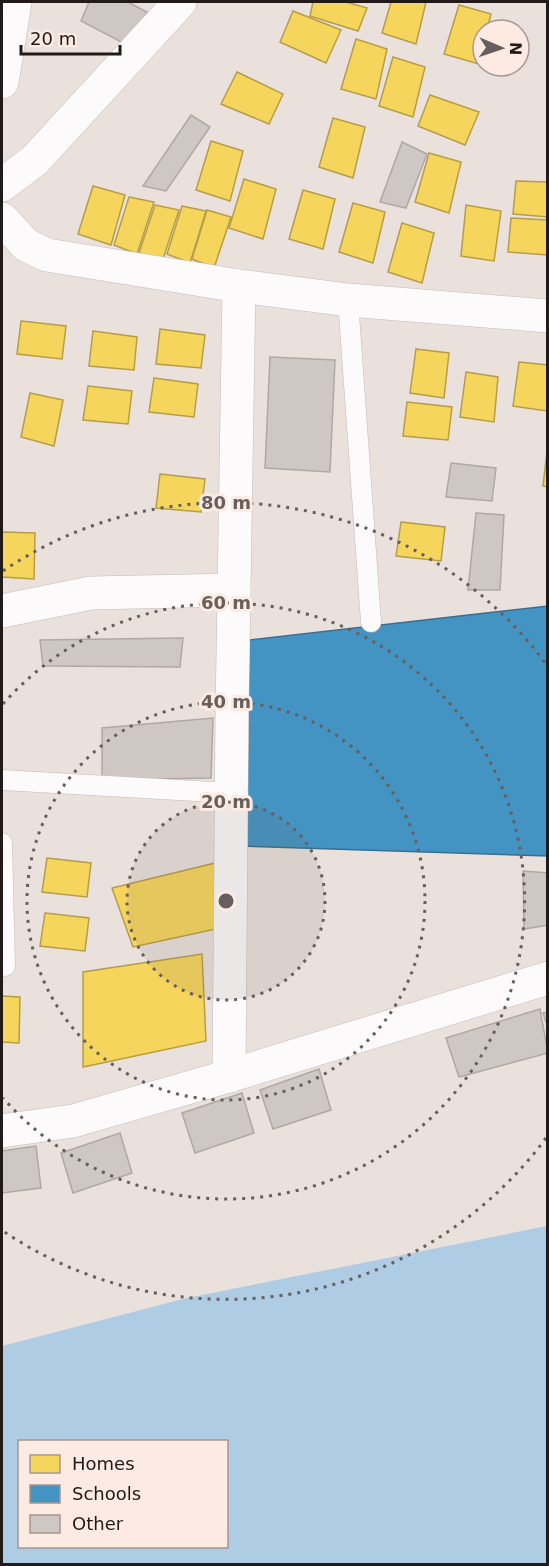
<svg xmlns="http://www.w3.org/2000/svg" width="549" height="1566" font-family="'DejaVu Sans',sans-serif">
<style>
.water{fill:#aecce4;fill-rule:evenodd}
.homes{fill:#f6d55c;stroke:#b69d48;stroke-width:1.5}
.schools{fill:#4393c3;stroke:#396f90;stroke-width:1.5}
.building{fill:#cfc7c3;stroke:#b0a8a5;stroke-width:1.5}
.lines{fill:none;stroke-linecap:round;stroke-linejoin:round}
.service-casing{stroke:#c4bcb9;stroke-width:21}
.minor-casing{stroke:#c4bcb9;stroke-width:34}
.secondary-casing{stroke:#c4bcb9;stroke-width:34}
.service{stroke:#fcfafa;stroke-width:20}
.minor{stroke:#fcfafa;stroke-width:33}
.secondary{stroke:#fcfafa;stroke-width:33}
.ring{fill:none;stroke:#675f5d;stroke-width:3;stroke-dasharray:3 6}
.centre{fill:#675f5d;stroke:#fdebe3;stroke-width:3}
.ring-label{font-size:18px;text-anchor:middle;font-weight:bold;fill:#675f5d;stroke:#fdebe3;stroke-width:6;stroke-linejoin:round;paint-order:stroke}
</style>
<rect width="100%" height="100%" fill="#eae0dc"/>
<path class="water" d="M547 1226V1564H2V1346L187 1298ZM20 1442H226V1546H20Z"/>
<g class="homes">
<path d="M313 2H346L367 8 358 31 310 16Z"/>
<path d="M391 2H426L416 44 382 33Z"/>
<path d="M459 5 491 14 487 30H483V46L479 64 444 54Z"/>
<path d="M293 11 341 30 326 63 280 42Z"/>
<path d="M356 39 387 49 376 99 341 89Z"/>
<path d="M393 57 425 67 413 117 379 106Z"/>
<path d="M237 72 283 94 269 124 221 104Z"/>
<path d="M430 95 479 112 465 145 418 126Z"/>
<path d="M333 118 365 127 353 178 319 167Z"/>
<path d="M211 141 243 151 230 201 196 190Z"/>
<path d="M429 153 461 162 449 213 415 202Z"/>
<path d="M244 179 276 189 263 239 229 228Z"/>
<path d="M516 181 548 182V217L513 214Z"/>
<path d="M93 186 125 195 111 245 78 234Z"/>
<path d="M303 190 335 199 323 249 289 239Z"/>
<path d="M129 197 154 202 137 254 114 245Z"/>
<path d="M353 203 385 212 373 263 339 252Z"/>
<path d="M155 205 179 210 162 262 139 253Z"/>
<path d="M466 205 501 211 494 261 461 256Z"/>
<path d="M182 206 206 211 190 263 167 254Z"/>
<path d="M207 210 231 217 214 268 192 259Z"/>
<path d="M511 218 548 220V255L508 252Z"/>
<path d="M402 223 434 233 422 283 388 272Z"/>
<path d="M21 321 66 326 62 359 17 354Z"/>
<path d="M160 329 205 335 201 368 156 364Z"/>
<path d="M93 331 137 337 134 370 89 366Z"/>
<path d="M416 349 449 353 444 398 410 393Z"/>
<path d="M519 362 548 365 547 411 513 406Z"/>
<path d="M466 372 498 377 494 422 460 417Z"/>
<path d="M154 378 198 384 194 417 149 412Z"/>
<path d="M88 386 132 391 128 424 83 420Z"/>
<path d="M30 393 63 400 54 446 21 437Z"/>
<path d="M407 402 452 407 448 440 403 436Z"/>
<path d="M547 452H548V487L543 486Z"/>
<path d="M160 474 205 479 201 512 156 508Z"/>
<path d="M401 522 445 527 441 561 396 556Z"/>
<path d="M2 532 35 533 34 579 2 577Z"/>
<path d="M47 858 91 863 87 897 42 892Z"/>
<path d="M215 863 216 929 133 947 112 888Z"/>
<path d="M45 913 89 918 85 951 40 946Z"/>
<path d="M202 954 206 1041 83 1067V972Z"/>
<path d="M2 996 20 997 19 1043 2 1042Z"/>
</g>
<path class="schools" d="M548 606V856L241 846V641Z"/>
<g class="building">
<path d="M89 2H128L147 12 129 46 81 21Z"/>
<path d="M191 115 210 127 166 191 143 186Z"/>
<path d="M402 142 427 154 406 208 380 202Z"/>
<path d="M270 357 335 360 330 472 265 468Z"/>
<path d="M451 463 496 468 492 501 446 497Z"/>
<path d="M476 513 504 515 500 590H468Z"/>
<path d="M183 638 180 667 43 666 40 640Z"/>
<path d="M213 718 211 778 102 780V728Z"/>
<path d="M523 871 548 873V925L524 929Z"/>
<path d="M540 1009 548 1053 459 1077 446 1038Z"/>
<path d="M548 1012V1028L543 1013Z"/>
<path d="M319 1069 331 1110 273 1129 260 1090Z"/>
<path d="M242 1093 254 1133 195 1153 182 1113Z"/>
<path d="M120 1133 132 1173 73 1193 61 1153Z"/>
<path d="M36 1146 41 1188 2 1193V1151Z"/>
</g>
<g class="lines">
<g class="service-casing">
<g id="service">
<path d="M348 300 371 622"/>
<path d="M2 780 231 793"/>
<path d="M2 843 5 966"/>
</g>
</g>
<g class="minor-casing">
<g id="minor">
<path d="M2 82 15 2"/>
<path d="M2 219 26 245 47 255 239 286 348 300 548 316"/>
<path d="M2 611 91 593 234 590"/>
<path d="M229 1076 232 713 239 286"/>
<path d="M2 1131 73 1121 229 1076 548 978"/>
</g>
</g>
<g class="secondary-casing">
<path id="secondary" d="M2 185 35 160 180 2"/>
</g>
<use href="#service" class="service"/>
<use href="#minor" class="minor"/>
<use href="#secondary" class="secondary"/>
</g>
<circle cx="226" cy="901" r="99" fill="#675f5d" fill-opacity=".12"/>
<g class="ring">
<circle cx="226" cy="901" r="99"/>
<circle cx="226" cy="901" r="199"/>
<path d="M3 704A298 298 0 1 1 3 1098"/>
<path d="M546 1138A398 398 0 0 1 3 1231M3 571A398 398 0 0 1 546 664"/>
</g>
<circle cx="226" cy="901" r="9" class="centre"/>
<g class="ring-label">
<text x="226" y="509">80 m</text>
<text x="226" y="609">60 m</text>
<text x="226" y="708">40 m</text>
<text x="226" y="808">20 m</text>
</g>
<rect width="549" height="1566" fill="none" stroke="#211a18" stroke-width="6"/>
<rect x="18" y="1440" width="210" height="108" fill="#fdebe3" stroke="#a59792" stroke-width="1.5"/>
<rect x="30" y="1455" width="30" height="18" fill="#f6d55c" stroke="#a59792" stroke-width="1.5"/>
<text x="72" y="1470" font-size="18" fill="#211a18">Homes</text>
<rect x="30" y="1485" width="30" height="18" fill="#4393c3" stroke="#a59792" stroke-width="1.5"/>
<text x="72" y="1500" font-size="18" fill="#211a18">Schools</text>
<rect x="30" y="1515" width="30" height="18" fill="#cfc7c3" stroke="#a59792" stroke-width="1.5"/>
<text x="72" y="1530" font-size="18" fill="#211a18">Other</text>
<g transform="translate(501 48) rotate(92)"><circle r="28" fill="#fdebe3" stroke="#a59792" stroke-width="1.5"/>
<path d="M0-4.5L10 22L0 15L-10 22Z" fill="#675f5d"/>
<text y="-9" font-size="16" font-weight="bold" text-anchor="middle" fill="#211a18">N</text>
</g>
<path d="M21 45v9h99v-9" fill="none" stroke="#211a18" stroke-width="3"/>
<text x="30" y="45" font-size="18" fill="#211a18" stroke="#fdebe3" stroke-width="4.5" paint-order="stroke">20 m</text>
</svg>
